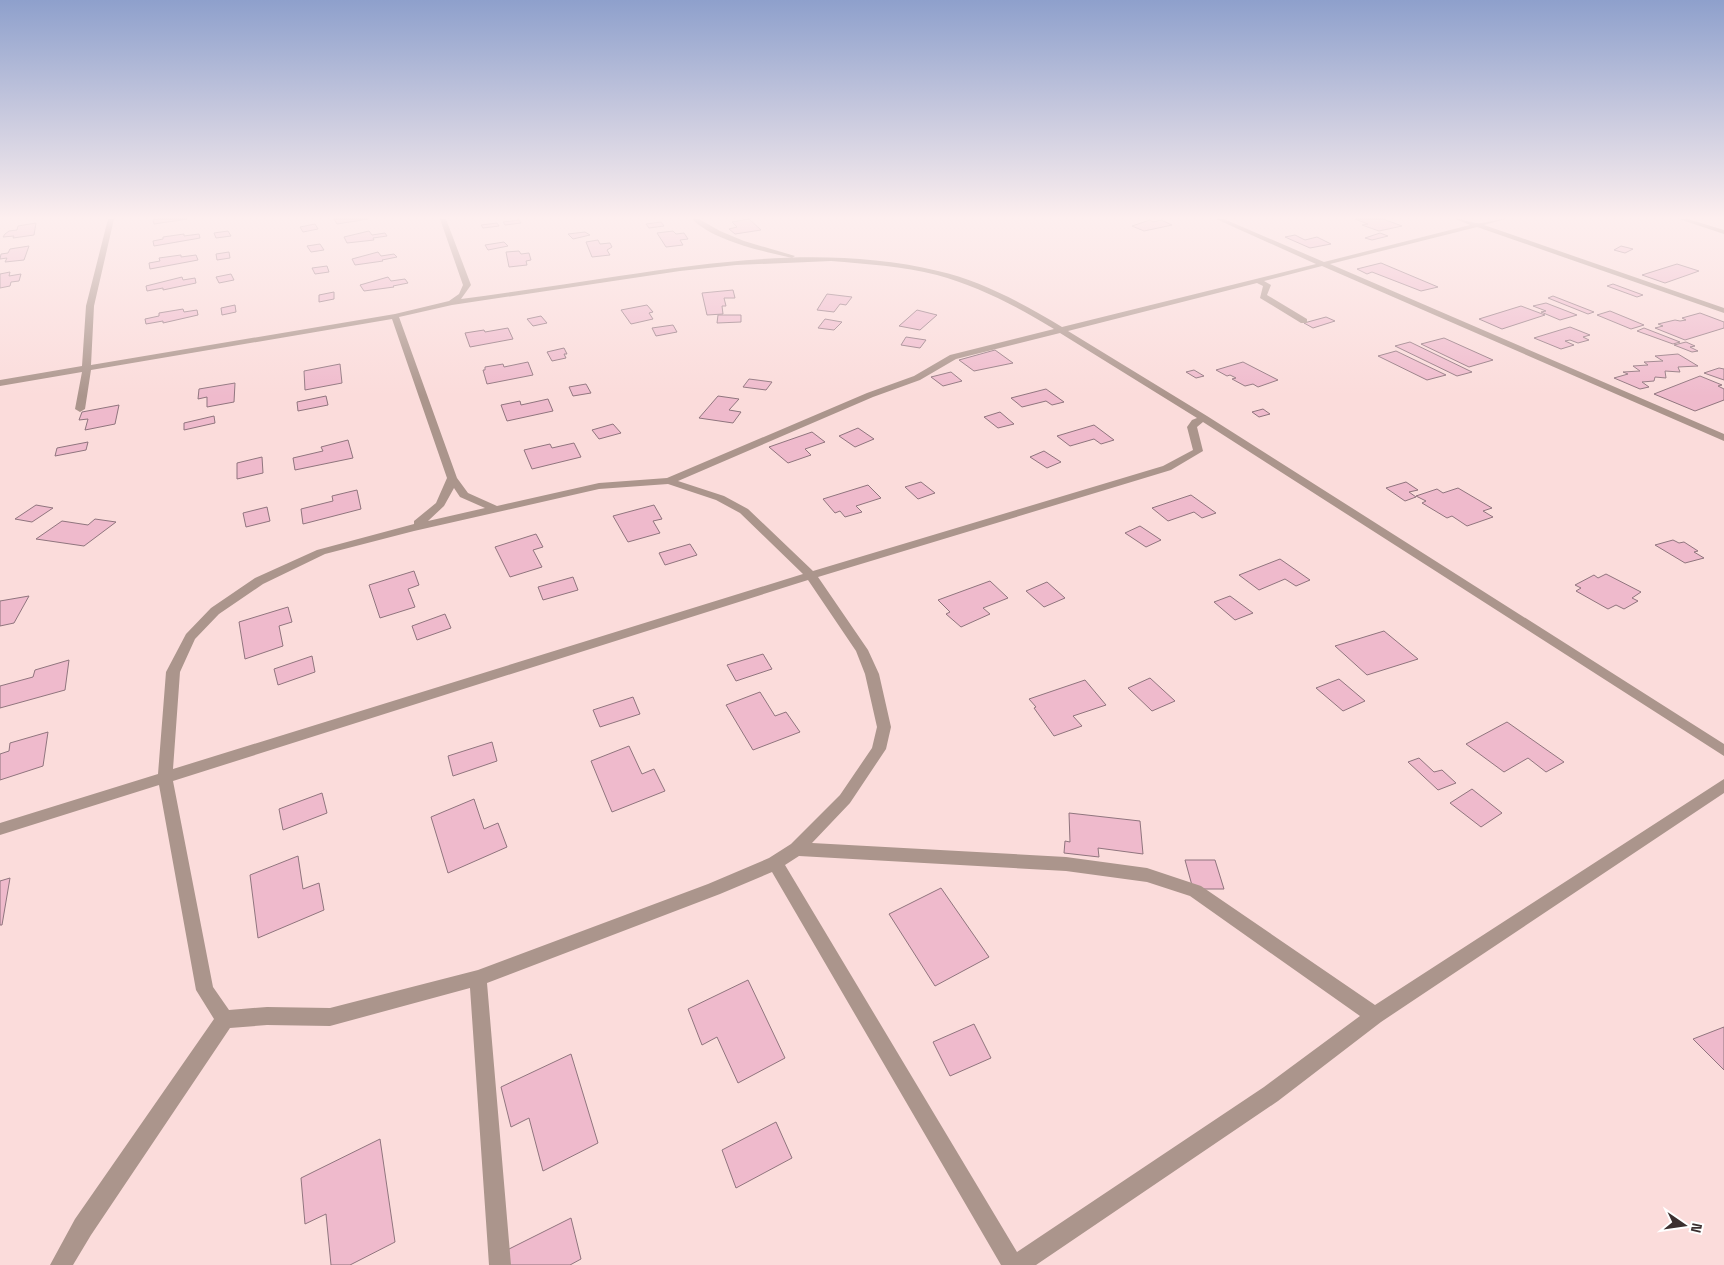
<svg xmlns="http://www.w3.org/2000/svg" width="1724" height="1265" font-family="'Space Grotesk',sans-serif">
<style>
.building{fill:#efbacc;stroke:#90757e}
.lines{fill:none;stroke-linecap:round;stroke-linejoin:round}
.minor{fill:#ab958c;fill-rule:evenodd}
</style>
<rect width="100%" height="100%" fill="#fbdcdb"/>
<g class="building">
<path d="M158 219H187L154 224 153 220Z"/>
<path d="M334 219H368L337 224Z"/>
<path d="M749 219 761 230 735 234 729 229 737 227 732 222Z"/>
<path d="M1355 219H1383L1402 226 1379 231 1362 225 1368 224Z"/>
<path d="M519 220 521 223 505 225 503 222Z"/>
<path d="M1150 220 1153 222 1161 220 1172 225 1144 231 1132 226Z"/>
<path d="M661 222 664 226 649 228 646 224Z"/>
<path d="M36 223 34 235 13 238 14 236 3 237 5 234 9 231 17 230 18 226Z"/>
<path d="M497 223 499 226 483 228 481 225Z"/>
<path d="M315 224 318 229 303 232 300 227Z"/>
<path d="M228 231 231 236 216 238 214 233Z"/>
<path d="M369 231 372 235 385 233 387 236 373 238 374 240 347 243 344 237Z"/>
<path d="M673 231 676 234 684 233 688 239 680 240 683 245 666 247 657 233Z"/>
<path d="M585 232 590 235 573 239 568 234Z"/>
<path d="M1380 233 1388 236 1372 240 1365 238Z"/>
<path d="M184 234V236L199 234 200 238 154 246 153 241 163 239V237Z"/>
<path d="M1295 235 1305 240 1317 237 1331 244 1310 248 1285 237Z"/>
<path d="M598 240 600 244 610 243 612 247 607 250 610 255 592 257 586 242Z"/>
<path d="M504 242 508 246 488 250 485 245Z"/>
<path d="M320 244 324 250 311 252 307 246Z"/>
<path d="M29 246 24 260 5 262 7 258 0 259 1 254 8 253 10 249Z"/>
<path d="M1621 246 1633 249 1625 253 1614 250Z"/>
<path d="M519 251 521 254 529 253 531 260 526 261 527 265 509 267 506 252Z"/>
<path d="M229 252 230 258 217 260 216 254Z"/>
<path d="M378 252 381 256 394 254 397 257 382 260 383 261 355 265 352 259Z"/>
<path d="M181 255V257L196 255 198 260 150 269 149 263 160 261 159 258Z"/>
<path d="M1381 263 1438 287 1421 291 1372 272 1367 274 1357 269Z"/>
<path d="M1677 264 1699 271 1665 283 1642 275Z"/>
<path d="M327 266 329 272 315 274 312 268Z"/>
<path d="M10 272 9 276 21 274 19 281 11 282 10 286 0 288V274Z"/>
<path d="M231 274 234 280 219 283 216 277Z"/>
<path d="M182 277 183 280 195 278 196 283 163 290V288L147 291 146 286Z"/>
<path d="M388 277 391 281 405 279 408 283 393 286 394 287 364 291 360 285Z"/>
<path d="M1613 284 1643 295 1637 297 1607 286Z"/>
<path d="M733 290 735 298H724L726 306H722L723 314 707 315 702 293Z"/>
<path d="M334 292V299L319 302V295Z"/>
<path d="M827 294 852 297 846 305 840 304 834 312 817 310Z"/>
<path d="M1553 296 1594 312 1588 314 1548 298Z"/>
<path d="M1546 303 1577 315 1560 320 1541 312 1546 311 1533 306Z"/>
<path d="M235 305 236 312 222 315 221 308Z"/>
<path d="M647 305 653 312 649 313 653 319 631 324 621 310Z"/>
<path d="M1521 306 1545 315 1502 329 1479 319Z"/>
<path d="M183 309 184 312 197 310 198 315 163 323V321L146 324 145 319 159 316V313Z"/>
<path d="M917 310 937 315 920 330 899 326Z"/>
<path d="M1610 311 1644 325 1631 329 1597 315Z"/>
<path d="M1700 313 1724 322V328L1685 340 1655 328 1663 326 1658 324 1675 320 1680 321 1686 320 1682 318Z"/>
<path d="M718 315H741V322L717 323Z"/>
<path d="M541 316 547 323 533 326 527 319Z"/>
<path d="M1326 317 1335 321 1313 328 1304 323Z"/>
<path d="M825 319 842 322 834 330 818 328Z"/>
<path d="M673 325 677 332 656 336 652 328Z"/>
<path d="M1570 327 1590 335 1583 337 1589 340 1578 343 1570 340 1565 341 1574 345 1561 349 1534 338Z"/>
<path d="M508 328 513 339 470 347 465 333 484 330 485 332Z"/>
<path d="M1644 328 1680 342 1673 344 1637 331Z"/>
<path d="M906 337 926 340 920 348 901 345Z"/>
<path d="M1444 338 1493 360 1469 367 1421 344Z"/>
<path d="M1410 342 1472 372 1457 376 1395 346Z"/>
<path d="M1686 342 1695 346 1690 347 1698 351 1692 352 1674 345Z"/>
<path d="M564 348 567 354H564L566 358 552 361 547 352Z"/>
<path d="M995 350 1013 363 974 371 959 360Z"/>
<path d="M1396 351 1446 375 1427 380 1378 356Z"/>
<path d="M1678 354 1698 366 1678 367 1680 372 1665 371 1666 378 1655 377 1654 381 1642 382 1649 387 1640 389 1614 378 1628 374 1623 372 1640 371 1633 366 1648 365 1644 362 1663 361 1655 356Z"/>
<path d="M528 362 533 375 487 384 483 370H485V367L503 364 504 367Z"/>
<path d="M1243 362 1278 380 1258 387 1253 384 1245 386 1232 379 1236 378 1230 375 1227 376 1216 370Z"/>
<path d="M340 364 342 383 305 390 304 371Z"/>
<path d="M1719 368 1724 369V380L1704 373Z"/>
<path d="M1194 370 1204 376 1196 378 1186 372Z"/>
<path d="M951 372 962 381 943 386 931 377Z"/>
<path d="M1700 376 1722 385 1718 386 1724 389V400L1695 411 1654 394Z"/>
<path d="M749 379 757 380 772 382 766 390 743 387Z"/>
<path d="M235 383 234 402 207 407V397L198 399 199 389Z"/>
<path d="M586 384 591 393 573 396 569 387Z"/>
<path d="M1046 389 1064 402 1052 405 1046 401 1022 407 1011 398Z"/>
<path d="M326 396 328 405 298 411 297 402Z"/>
<path d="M718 396 739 399 729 410 741 412 733 423 699 418Z"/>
<path d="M548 399 553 411 507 421 501 405 520 401 521 405Z"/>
<path d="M119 405 115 424 85 430 88 419 79 420 82 412Z"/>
<path d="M1263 409 1270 414 1259 417 1252 412Z"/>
<path d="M1000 412 1014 424 998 428 984 417Z"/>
<path d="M214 416 215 423 184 430V423Z"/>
<path d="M613 424 621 433 599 439 592 430Z"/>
<path d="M1094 425 1114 440 1101 444 1094 439 1070 446 1057 436Z"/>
<path d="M858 428 874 439 855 447 839 436Z"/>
<path d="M812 432 825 442 805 449 811 455 788 463 769 447Z"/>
<path d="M348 440 353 458 295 470 293 458 323 451 321 447Z"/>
<path d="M88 442 86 450 55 456 57 448Z"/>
<path d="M574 443 581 457 532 469 524 450 550 444 552 448Z"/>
<path d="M1044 451 1061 462 1047 468 1030 457Z"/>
<path d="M262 457 263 473 237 479V463Z"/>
<path d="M921 482 935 493 918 499 905 487Z"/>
<path d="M1406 482 1418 490 1409 492 1416 497 1405 501 1386 488Z"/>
<path d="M868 485 881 498 856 506 862 512 845 517 840 511 835 513 823 499Z"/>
<path d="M1458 488 1492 508 1483 511 1493 517 1467 526 1452 516 1447 518 1422 503 1426 501 1416 496 1437 489 1443 493Z"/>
<path d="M357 490 361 509 303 524 301 509 333 501 332 496Z"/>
<path d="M1191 495 1216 513 1202 518 1194 512 1168 521 1152 508Z"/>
<path d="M36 505 53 508 32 522 15 519Z"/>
<path d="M654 505 662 519 653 521 660 533 628 542 613 516Z"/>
<path d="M267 507 270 521 246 527 243 513Z"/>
<path d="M95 519 116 522 84 546 36 539 62 521 88 525Z"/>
<path d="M1140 526 1161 540 1146 547 1125 533Z"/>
<path d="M536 534 543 547 533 550 542 567 510 577 495 547Z"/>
<path d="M1673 540 1679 543 1684 542 1698 551 1694 552 1704 558 1685 563 1655 545Z"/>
<path d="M690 544 697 555 665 565 659 553Z"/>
<path d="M1280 559 1310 580 1296 586 1285 579 1259 590 1239 575Z"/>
<path d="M414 571 419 585 408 589 415 607 380 618 369 585Z"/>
<path d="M1606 574 1641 592 1632 598 1638 601 1624 609 1616 605 1608 609 1576 591 1581 588 1575 585 1594 575 1598 578Z"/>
<path d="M573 577 578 590 543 600 538 587Z"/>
<path d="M990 581 1008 598 983 608 990 614 961 627 946 614 950 612 938 600Z"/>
<path d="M1047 582 1065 598 1044 607 1026 591Z"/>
<path d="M29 596 14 623 0 626V601Z"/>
<path d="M1230 596 1253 613 1235 620 1214 602Z"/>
<path d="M288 607 292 622 279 626 283 646 245 659 239 622Z"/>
<path d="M445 614 451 628 417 640 412 626Z"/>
<path d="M1384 631 1418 659 1367 675 1335 646Z"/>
<path d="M763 654 772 669 736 681 727 665Z"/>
<path d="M312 656 315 672 278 685 274 669Z"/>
<path d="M69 660 65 690 0 708V686L33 677 35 670Z"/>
<path d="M1150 678 1175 701 1152 711 1128 688Z"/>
<path d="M1339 679 1365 701 1343 711 1316 688Z"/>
<path d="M1085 680 1106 705 1073 716 1082 726 1054 736 1034 708 1036 707 1029 699Z"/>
<path d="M760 692 775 716 786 712 800 732 753 750 726 705Z"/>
<path d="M633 697 640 714 600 727 593 710Z"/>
<path d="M1507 722 1564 762 1546 772 1528 758 1504 772 1466 744Z"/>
<path d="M48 732 43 766 0 780V754L9 751 10 743Z"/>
<path d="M492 742 497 761 453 776 448 756Z"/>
<path d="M629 746 642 774 654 769 665 791 612 812 591 761Z"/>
<path d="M1419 758 1434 772 1442 770 1456 783 1438 790 1408 762Z"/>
<path d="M1472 789 1502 813 1481 827 1450 803Z"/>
<path d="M322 793 327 813 283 830 279 809Z"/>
<path d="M474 799 484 829 498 823 507 847 448 873 431 817Z"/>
<path d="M1069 813 1140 821 1143 854 1098 848 1099 857 1064 853 1065 841 1070 842Z"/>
<path d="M298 856 303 889 319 883 324 910 258 938 250 875Z"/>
<path d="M1185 860H1215L1224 889H1193Z"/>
<path d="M10 878 2 925H0V881Z"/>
<path d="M941 888 989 957 935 986 889 914Z"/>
<path d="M748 980 785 1058 738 1083 717 1037 702 1045 688 1009Z"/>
<path d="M974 1024 991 1058 950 1076 933 1042Z"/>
<path d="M1724 1027V1070L1693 1039Z"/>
<path d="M571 1054 598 1143 543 1171 529 1118 511 1127 501 1087Z"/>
<path d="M776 1122 792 1158 736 1188 722 1150Z"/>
<path d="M380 1139 395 1242 350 1265H331L326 1214 305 1224 301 1178Z"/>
<path d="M571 1218 581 1259 570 1265H510L507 1250Z"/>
</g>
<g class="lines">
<g class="minor">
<path d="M108 219H114L94 306 91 365 395 314 449 301 459 294 463 285 440 219H446L471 285 461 299C514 292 566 284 619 276 724 260 833 246 938 271 982 281 1024 304 1062 327L1316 264 1216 219H1224L1324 262 1470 225 1456 219C1464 219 1469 222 1476 223 1485 224 1496 219 1505 219L1484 225 1724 308V313L1477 227 1330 264 1724 434V441L1322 266 1264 281 1271 285 1267 295 1307 319V323H1301L1260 298 1263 286 1257 283 1068 331 1207 416 1724 744V756L1203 422 1197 427 1203 451 1171 470 818 577 868 650 879 674 891 727 886 749 850 803 812 843 1066 857 1147 868 1201 886 1375 1005 1724 779V793L1381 1022 1278 1101 1036 1265H1001L772 872 720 894 487 983 511 1265H489L470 988 330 1026 267 1025 230 1028 91 1235 73 1265H50L75 1219 214 1019 196 990 159 785 0 835V823L158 774 166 672 186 634 211 608 255 578 317 550 414 524V521L436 503 447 478 392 319 91 370 85 409 80 412 75 409 82 372 0 386V380L82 366 86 306ZM831 261C866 264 903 266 937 275 978 286 1018 307 1054 329L950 355 914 376 867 393 667 478 599 483 497 506 468 493 457 478 399 317 452 305 680 271 736 265ZM1060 333 1197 418 1192 420 1187 427 1193 450 1163 466 813 571 748 509 724 496 678 481 873 397 920 380 956 359ZM668 484 716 500 740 513 803 574 173 769 180 672 195 639 219 614 263 584 325 554 414 531 599 489ZM454 488 460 497 485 508 428 521 444 506ZM808 580 856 651 865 674 877 727 872 748 840 795 791 844 769 858 708 884 478 970 330 1008 267 1007 229 1010 213 987 173 781ZM799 856 1066 871 1147 882 1190 896 1360 1016 1264 1087 1017 1252 785 865Z"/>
<path d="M692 219H699L720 231 744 241 795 256 792 258C762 251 714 241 692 219Z"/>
<path d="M1679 219H1688L1724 230V234Z"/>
</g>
</g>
<linearGradient id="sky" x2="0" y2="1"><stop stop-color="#8ea0cc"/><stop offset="0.55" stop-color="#fdefef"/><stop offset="1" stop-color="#fdefef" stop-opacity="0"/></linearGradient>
<rect width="1724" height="396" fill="url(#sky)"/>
<g transform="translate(1684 1225) rotate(103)" stroke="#ffffff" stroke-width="4" paint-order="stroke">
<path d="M0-4L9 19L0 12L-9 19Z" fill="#3b2f2f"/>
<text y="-8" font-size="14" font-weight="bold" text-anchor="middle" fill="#3b2f2f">N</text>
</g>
</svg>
